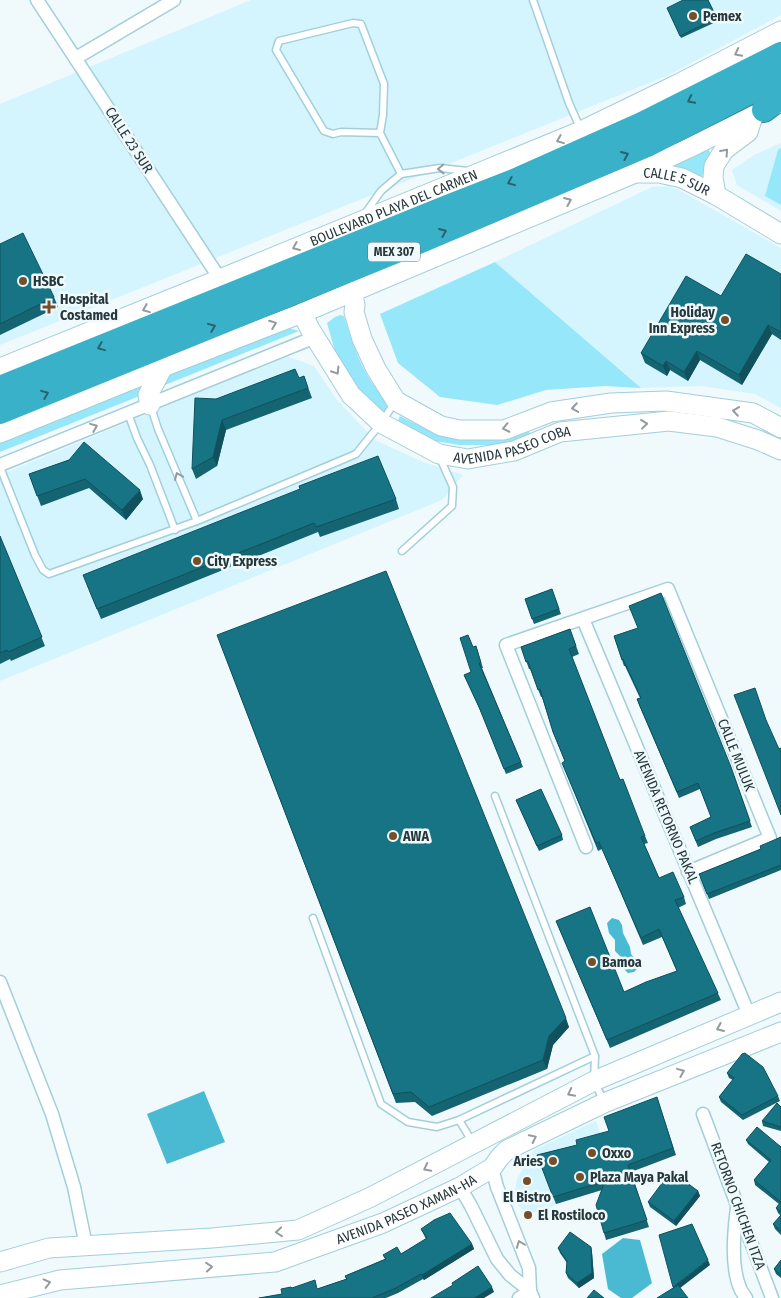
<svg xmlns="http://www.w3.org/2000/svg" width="781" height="1298" font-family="'Fira Sans Condensed',sans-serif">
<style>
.built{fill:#d5f5fe}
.green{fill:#97e7fa}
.water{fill:#49bad2}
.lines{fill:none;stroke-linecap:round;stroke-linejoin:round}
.lane-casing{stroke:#a2cfda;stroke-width:9}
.street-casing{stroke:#a2cfda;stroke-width:15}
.secondary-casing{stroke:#a2cfda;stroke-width:21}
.highway-casing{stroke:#328798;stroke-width:26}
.lane{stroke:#fff;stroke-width:6}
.street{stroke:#fff;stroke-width:12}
.secondary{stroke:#fff;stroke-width:19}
.highway{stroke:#39b1c9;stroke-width:24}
.wall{fill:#146472}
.shaded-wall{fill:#10515d}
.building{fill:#177485;stroke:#10515d}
.oneway{stroke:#929c9e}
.oneway2{stroke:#2d626d}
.poi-dot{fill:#744f2a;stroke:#f0f9fb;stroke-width:2}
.labels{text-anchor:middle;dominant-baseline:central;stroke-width:5;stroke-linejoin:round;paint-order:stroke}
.shield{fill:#f0f9fb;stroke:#637275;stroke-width:1}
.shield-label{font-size:12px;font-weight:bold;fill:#26383c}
.poi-label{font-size:14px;font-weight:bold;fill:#26383c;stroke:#f0f9fb;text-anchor:start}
.street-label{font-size:14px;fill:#26383c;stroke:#f0f9fb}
</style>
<rect width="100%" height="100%" fill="#f0f9fb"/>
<g class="built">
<path d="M251 0H781V15L669 75 0 345V104Z"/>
<path d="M781 143V211L737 185 732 170 754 155Z"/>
<path d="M668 186 681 191 781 248V408L755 394 701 386 641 388 495 262 652 187Z"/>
<path d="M287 356 314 366 337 400 375 440 423 462 463 475 442 500 0 681V475Z"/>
<path d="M596 1121 618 1184 528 1214 513 1201 517 1179 534 1150Z"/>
</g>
<g class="green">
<path d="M781 148V205L765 196 778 150Z"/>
<path d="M708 149 711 153C706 162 705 169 701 179L673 168V165Z"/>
<path d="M495 262 641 388 605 386 546 390 497 405 440 397 398 363 380 314Z"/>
<path d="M340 315 344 316C354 348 364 379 389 403L386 410 378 413 364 400 337 358 327 323 335 317Z"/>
<path d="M288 328 299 331 160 387 166 375Z"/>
<path d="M149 381 142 395 0 452V442Z"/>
<path d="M400 416C424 429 449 439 477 440 494 440 511 435 528 431L531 434 528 440 498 445H459L429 440 397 423Z"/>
</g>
<g class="water">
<path d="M612 918 619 920 622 925 623 933 630 947 631 954 638 962 639 967 634 972 628 973 621 966 622 958 615 951V940L609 933 607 923Z"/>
<path d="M204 1091 225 1142 167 1164 147 1114Z"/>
<path d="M623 1238 640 1240 652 1283 632 1298H621L608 1289 602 1254Z"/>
</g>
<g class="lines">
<g class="lane-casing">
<g id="lane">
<path d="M533 0 569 103 581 130"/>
<path d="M380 133 383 115 384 84 361 24 353 23 279 41 276 50 324 131 333 134 341 132 380 133 401 174"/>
<path d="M364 215 381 191 401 174 440 168 468 171"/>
<path d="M151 407 158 429 197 521"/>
<path d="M128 413 137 438 150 465 175 530"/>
<path d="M0 467 35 555 43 570 49 574 197 521 356 454 381 423 395 402"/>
<path d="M402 551 452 506 453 487 440 458"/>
<path d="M495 796 595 1056 594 1081 604 1102"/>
<path d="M313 918 381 1104 408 1122 437 1127 459 1120 595 1056"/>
<path d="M459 1120 473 1143"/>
</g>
</g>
<g class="street-casing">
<g id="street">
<path d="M37 0 220 279"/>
<path d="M76 58 174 0"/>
<path d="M0 465 308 340 310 329"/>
<path d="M583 619 749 1015"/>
<path d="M586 847 506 645 668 589 770 838 688 872"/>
<path d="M0 982 52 1114 74 1187 86 1246"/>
<path d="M703 1114 772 1298"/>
<path d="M492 1168 497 1187 529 1268 530 1291 533 1298"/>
<path d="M460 1187 471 1206 497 1259 510 1275 530 1291"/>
<path d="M737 1208C734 1230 731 1267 740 1288 741 1291 744 1295 746 1298"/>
<path d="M519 1298 530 1291"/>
</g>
</g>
<g class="secondary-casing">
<g id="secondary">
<path id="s1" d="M639 173H659L682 178 716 195 781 234"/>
<path d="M716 195 713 177 714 166 724 150 748 132 753 116"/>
<path d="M352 292 355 305 354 312 362 339 376 369 396 401 441 426 460 430H504L551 412 611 403 666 401 753 413 781 428"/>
<path id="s2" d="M302 313 310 329 351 395 381 423 439 454 468 459 514 451 560 432 669 421 717 427 758 440 781 450"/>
<path id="s3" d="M0 368 220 279 581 131 680 83 781 31"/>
<path d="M150 405 148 395 163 367"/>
<path d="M0 433 163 367 302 313 635 173 689 148 777 104"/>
<path d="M0 1262 49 1248 212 1238 298 1230 371 1197 594 1081 781 1002"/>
<path id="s4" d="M0 1295 60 1280 275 1262 383 1223 460 1187 492 1168 500 1157 507 1150 604 1103 781 1032"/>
</g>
</g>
<g class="highway-casing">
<g id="highway">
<path d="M764 110 781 97"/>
<path d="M0 388 447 207 514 181 642 124 781 54"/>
<path d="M0 412 409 246 647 145 781 76"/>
</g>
</g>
<use href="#lane" class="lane"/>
<use href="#street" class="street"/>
<use href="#secondary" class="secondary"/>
<use href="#highway" class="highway"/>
</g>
<g class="wall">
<path d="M708 0 718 21 681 38 667 8Z"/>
<path d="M0 244 54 297 58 307 0 335Z"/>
<path d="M781 274V340L772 334 742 385 700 360 688 381 670 370 667 376 645 363 641 353 721 296Z"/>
<path d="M304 376 312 398 226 430 217 466 196 479 192 469 216 399 299 378Z"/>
<path d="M69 460 143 499 126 520 89 488 41 506 29 474Z"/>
<path d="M396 499 399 509 320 537 318 532 101 619 87 585Z"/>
<path d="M0 536 45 646 11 661 10 659 0 664Z"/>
<path d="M552 589 561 614 534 624 525 599Z"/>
<path d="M570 629 579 654 572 657 620 780 645 836 648 843 644 844 659 878 684 897 686 904 678 908 721 1000 610 1048 556 921 624 992 677 971 662 937 643 945 602 849 598 851 565 770V762L553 732 542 697H541L530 669H529L521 647Z"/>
<path d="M217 635 569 1027 553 1045 547 1069 432 1116 415 1102 396 1103Z"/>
<path d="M614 636 731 767 752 827 716 839 698 847 690 827 711 817 700 789 679 798 639 705 637 699 640 698 625 666H624Z"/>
<path d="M476 646 483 668H482L523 767 506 774 481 712 464 675 471 672Z"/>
<path d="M516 800 562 835 563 840 539 851Z"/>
<path d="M781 837V870L709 899 699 874 761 849Z"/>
<path d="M727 1073 778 1096 780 1101 743 1120 721 1102 719 1097 733 1080 729 1078Z"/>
<path d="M657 1097 676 1155 631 1172 649 1227 606 1240 604 1233 602 1190 556 1204 537 1155 577 1145 609 1131Z"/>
<path d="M781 1107V1131L763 1126 762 1121Z"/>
<path d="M746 1140 781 1147V1235L775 1229 773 1224 781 1216 778 1213 776 1208 779 1204 755 1185 754 1180 769 1162 748 1144Z"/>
<path d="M698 1191 700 1196 676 1226 650 1207 648 1202Z"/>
<path d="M421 1229 472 1244 474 1249 424 1280 423 1279 398 1293 386 1298H259L282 1294 292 1288 318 1289 346 1279 345 1276 385 1259 383 1255 401 1254 426 1239Z"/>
<path d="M591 1247 592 1252 594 1278 579 1288 568 1278 566 1273 567 1263 560 1253 558 1248Z"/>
<path d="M781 1260V1278L776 1274 774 1269Z"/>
</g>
<g class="shaded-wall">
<path d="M768 325 772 334 742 385 739 375Z"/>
<path d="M697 351 700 360 688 381 684 372Z"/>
<path d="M666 361 670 370 667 376 663 366Z"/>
<path d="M222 420 226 430 217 466 213 457Z"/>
<path d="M140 490 143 499 126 520 122 510Z"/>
<path d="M566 1018 569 1027 553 1045 547 1069 543 1060 549 1036Z"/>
<path d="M698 1191 700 1196 676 1226 674 1221Z"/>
<path d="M472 1244 474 1249 424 1280 422 1275Z"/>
<path d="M591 1247 592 1252 594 1278 579 1288 577 1283Z"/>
<path d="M708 1260 710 1265 675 1292 673 1287Z"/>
<path d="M492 1287 494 1292 484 1298H474Z"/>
</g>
<g class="building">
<path d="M683 0H708L717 18 680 36 667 8Z"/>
<path d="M23 233 54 297 0 324V244Z"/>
<path d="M746 254 781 274V332L768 325 739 375 697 351 684 372 666 361 663 366 641 353 686 276 721 296Z"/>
<path d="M295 369 299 378 304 376 308 388 222 420 213 457 192 469 195 398 216 399Z"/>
<path d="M84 442 140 490 122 510 85 479 37 496 29 474 69 460Z"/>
<path d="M378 456 396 499 316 527 314 523 97 609 83 575 300 489 299 486Z"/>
<path d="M0 536 42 637 8 652 7 650 0 653Z"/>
<path d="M386 571 566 1018 549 1036 543 1060 429 1107 411 1092 393 1094 217 635Z"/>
<path d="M552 589 559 609 532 619 525 599Z"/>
<path d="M661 593 731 767 750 821 714 833 696 841 690 827 711 817 698 783 677 792 637 699 641 698 623 659 622 660 614 636 638 628 629 606Z"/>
<path d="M570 629 576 646 569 649 620 780 623 779 645 836 641 837 659 878 673 872 684 897 675 900 718 993 607 1040 556 921 590 907 624 992 646 982 677 971 659 929 641 938 599 842 596 843 562 763 565 761 553 732 540 689 538 690 528 661 526 662 521 647Z"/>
<path d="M468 635 473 647 476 646 481 663H479L521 762 504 769 479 707 464 675 471 672 460 638Z"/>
<path d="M755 688 766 720 779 749 781 748V815L734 695Z"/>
<path d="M541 789 562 835 537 846 516 800Z"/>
<path d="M781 837V865L707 894 699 874 761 849 760 846Z"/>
<path d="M745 1053 763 1067 778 1096 742 1115 719 1097 734 1078 727 1073 742 1054Z"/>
<path d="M657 1097 673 1148 628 1165 647 1220 604 1233 596 1205 605 1181 553 1197 537 1155 577 1145 576 1140 609 1131 604 1117Z"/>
<path d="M777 1103 781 1107V1127L762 1121Z"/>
<path d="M757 1127 781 1147V1212L776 1208 781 1202 754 1180 771 1160 746 1140Z"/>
<path d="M671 1171 698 1191 674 1221 648 1202Z"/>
<path d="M450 1213 472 1244 422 1275 421 1274 396 1288 372 1298H259L282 1294 281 1289 291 1287 292 1288 315 1280 317 1289 347 1279 345 1276 386 1259 383 1255 397 1247 401 1254 427 1238 421 1229 434 1220Z"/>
<path d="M781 1215V1231L773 1224Z"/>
<path d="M692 1224 708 1260 673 1287 659 1235Z"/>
<path d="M570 1232 591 1247 592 1273 577 1283 566 1273 567 1261 558 1248Z"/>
<path d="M781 1260V1275L774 1269Z"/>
<path d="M478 1266 492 1287 474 1298H431L453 1285 452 1283Z"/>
<path d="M678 1285 688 1298H657Z"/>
<path d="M594 1290 604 1298H587Z"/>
</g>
<defs><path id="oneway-chevron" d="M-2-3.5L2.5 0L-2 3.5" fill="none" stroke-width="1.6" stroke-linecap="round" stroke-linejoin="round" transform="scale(1.25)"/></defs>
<g class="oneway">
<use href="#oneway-chevron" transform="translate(738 53) rotate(153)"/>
<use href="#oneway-chevron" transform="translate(560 140) rotate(158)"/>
<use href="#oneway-chevron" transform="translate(725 152) rotate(-48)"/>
<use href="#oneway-chevron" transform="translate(441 169) rotate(179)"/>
<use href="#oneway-chevron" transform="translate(568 201) rotate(-23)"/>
<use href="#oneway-chevron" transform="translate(296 247) rotate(157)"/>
<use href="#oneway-chevron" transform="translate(146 309) rotate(158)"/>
<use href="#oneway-chevron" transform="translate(273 324) rotate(-21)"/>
<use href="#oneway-chevron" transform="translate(336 371) rotate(58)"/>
<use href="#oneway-chevron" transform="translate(575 408) rotate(171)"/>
<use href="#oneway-chevron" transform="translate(736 411) rotate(-172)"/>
<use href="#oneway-chevron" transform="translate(644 424) rotate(-6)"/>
<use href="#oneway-chevron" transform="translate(94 427) rotate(-22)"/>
<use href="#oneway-chevron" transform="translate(506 428) rotate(168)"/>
<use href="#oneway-chevron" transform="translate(178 476) rotate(-113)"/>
<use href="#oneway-chevron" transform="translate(720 1028) rotate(157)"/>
<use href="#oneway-chevron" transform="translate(681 1072) rotate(-22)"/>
<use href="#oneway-chevron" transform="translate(571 1093) rotate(153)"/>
<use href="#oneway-chevron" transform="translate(533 1138) rotate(-26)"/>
<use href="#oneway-chevron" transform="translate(427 1168) rotate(153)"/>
<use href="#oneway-chevron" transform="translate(279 1232) rotate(175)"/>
<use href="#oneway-chevron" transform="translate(520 1244) rotate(-111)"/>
<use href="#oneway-chevron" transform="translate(209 1267) rotate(-5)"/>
<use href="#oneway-chevron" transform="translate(47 1283) rotate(-14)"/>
</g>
<g class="oneway2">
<use href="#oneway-chevron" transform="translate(691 100) rotate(153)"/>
<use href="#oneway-chevron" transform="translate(625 155) rotate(-23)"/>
<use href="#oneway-chevron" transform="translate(511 182) rotate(158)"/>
<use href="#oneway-chevron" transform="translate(443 232) rotate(-23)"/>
<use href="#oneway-chevron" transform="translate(212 327) rotate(-22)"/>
<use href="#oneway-chevron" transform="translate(101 347) rotate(158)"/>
<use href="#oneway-chevron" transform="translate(45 394) rotate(-22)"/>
</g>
<g class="poi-dot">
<circle cx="693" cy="16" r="5"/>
<circle cx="23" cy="281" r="5"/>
<path d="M46.5 299.5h5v5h5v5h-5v5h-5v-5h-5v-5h5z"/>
<circle cx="725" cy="320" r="5"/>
<circle cx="197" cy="561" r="5"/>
<circle cx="393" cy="836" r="5"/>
<circle cx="592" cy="962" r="5"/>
<circle cx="592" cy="1153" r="5"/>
<circle cx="553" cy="1161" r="5"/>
<circle cx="580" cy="1177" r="5"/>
<circle cx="527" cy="1181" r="5"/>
<circle cx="528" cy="1215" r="5"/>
</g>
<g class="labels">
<rect class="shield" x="368" y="242.5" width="52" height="19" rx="4"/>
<g class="shield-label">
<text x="394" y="252">MEX 307</text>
</g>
<g class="poi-label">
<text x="703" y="16">Pemex</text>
<text x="33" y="281">HSBC</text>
<text x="60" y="299">Hospital<tspan x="60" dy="16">Costamed</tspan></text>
<text x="715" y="312" text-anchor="end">Holiday<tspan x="715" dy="16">Inn Express</tspan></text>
<text x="207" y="561">City Express</text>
<text x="403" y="836">AWA</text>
<text x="602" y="962">Bamoa</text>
<text x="602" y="1153">Oxxo</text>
<text x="543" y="1161" text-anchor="end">Aries</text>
<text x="590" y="1177">Plaza Maya Pakal</text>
<text x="527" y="1197" text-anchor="middle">El Bistro</text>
<text x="538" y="1215">El Rostiloco</text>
</g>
<g class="street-label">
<text transform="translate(129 140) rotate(57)">CALLE 23 SUR</text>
<text stroke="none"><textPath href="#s1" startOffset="39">CALLE 5 SUR</textPath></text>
<text stroke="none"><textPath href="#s3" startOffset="425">BOULEVARD PLAYA DEL CARMEN</textPath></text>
<text stroke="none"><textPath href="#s2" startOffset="278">AVENIDA PASEO COBA</textPath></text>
<text transform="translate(736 755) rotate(68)">CALLE MULUK</text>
<text transform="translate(666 817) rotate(67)">AVENIDA RETORNO PAKAL</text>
<text transform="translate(738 1206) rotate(70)">RETORNO CHICHEN ITZA</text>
<text stroke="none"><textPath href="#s4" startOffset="419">AVENIDA PASEO XAMAN-HA</textPath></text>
</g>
</g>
</svg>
